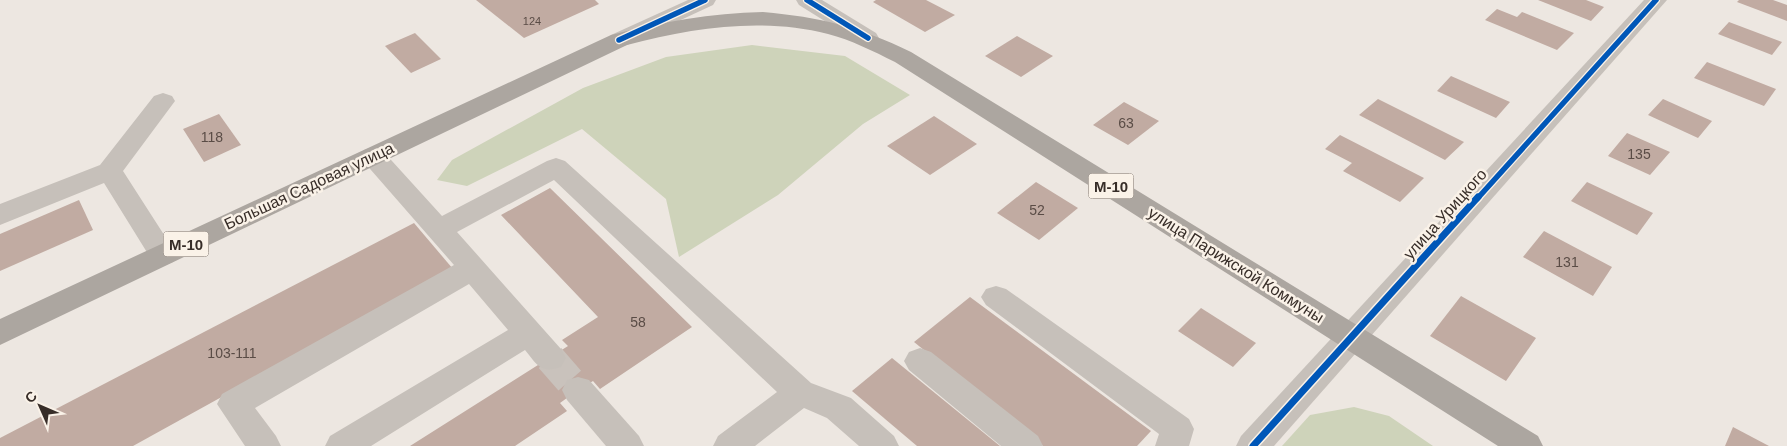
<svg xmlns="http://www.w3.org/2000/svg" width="1787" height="446" font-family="Arial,sans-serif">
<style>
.green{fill:#ced3ba}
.building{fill:#c1aba2}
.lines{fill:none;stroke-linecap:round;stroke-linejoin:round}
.minor-tunnel{stroke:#c9c2bc;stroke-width:30;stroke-dasharray:30 15;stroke-linecap:butt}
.minor{fill:#c6c0ba;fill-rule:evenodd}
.highway{fill:#aca6a0;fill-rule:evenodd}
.cycleway-far1-casing{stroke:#faf2e8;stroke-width:8}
.cycleway-casing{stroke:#faf2e8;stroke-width:10}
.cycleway-far1{stroke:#0057b8;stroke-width:5.5}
.cycleway{stroke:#0057b8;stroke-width:7}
.labels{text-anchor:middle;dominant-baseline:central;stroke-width:5;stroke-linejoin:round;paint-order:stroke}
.far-number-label{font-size:11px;fill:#5a4c46}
.number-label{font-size:14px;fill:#5a4c46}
.shield{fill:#faf2e8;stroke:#726862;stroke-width:1}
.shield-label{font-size:15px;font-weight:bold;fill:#372d28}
.street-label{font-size:16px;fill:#372d28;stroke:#faf2e8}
</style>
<rect width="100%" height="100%" fill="#ede7e1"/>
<g class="green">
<path d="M752 45 845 56 910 95 863 124 778 195 679 257 666 199 582 129 467 186 437 180 452 160 583 88 666 57Z"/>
<path d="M1354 407 1389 416 1433 446H1282L1310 415Z"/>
</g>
<g class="building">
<path d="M476 0H595L599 4 524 38Z"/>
<path d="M876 0H926L955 15 925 32 873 2Z"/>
<path d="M1538 0H1586L1604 7 1591 21Z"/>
<path d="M1739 0H1773L1787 5V21L1737 2Z"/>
<path d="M1497 9 1517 17 1522 12 1574 33 1557 50 1485 20Z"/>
<path d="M1729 22 1782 42 1772 55 1718 34Z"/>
<path d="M415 33 441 59 411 73 385 46Z"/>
<path d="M1017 36 1053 56 1021 77 985 56Z"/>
<path d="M1707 62 1776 89 1764 106 1694 78Z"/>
<path d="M1451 76 1510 102 1496 118 1437 91Z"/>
<path d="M1378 99 1464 142 1445 160 1359 115Z"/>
<path d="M1663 99 1712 121 1698 138 1648 115Z"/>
<path d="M1124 102 1159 121 1128 145 1093 125Z"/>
<path d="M219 114 241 145 204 162 183 129Z"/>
<path d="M934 116 977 144 930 175 887 146Z"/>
<path d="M1627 133 1670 152 1650 175 1608 156Z"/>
<path d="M1340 135 1424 178 1400 202 1343 171 1352 163 1325 149Z"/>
<path d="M1036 182 1078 208 1039 240 997 213Z"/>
<path d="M1587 182 1653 213 1637 235 1571 201Z"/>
<path d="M550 188 692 327 600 389 593 381 578 390 560 403 567 411 515 446H410L568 346 562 340 598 317 501 215Z"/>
<path d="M79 200 93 230 0 271V234Z"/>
<path d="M414 223 453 269 133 446H0V438Z"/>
<path d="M1544 231 1612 267 1593 296 1523 257Z"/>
<path d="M1461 296 1536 338 1506 381 1430 336Z"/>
<path d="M970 297 1151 431 1137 446H1043L914 342Z"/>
<path d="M1201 308 1256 343 1233 367 1178 331Z"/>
<path d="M892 358 1000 446H917L852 391Z"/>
<path d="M1733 427 1769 446H1725Z"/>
</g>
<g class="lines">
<path class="minor-tunnel" d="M550 358 578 390"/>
<g class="minor">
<path d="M688 0H716L713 5 627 45 619 47 611 45 608 40 611 35Z"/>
<path d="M796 0H822L876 33 879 38 876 43 868 45 860 43 799 5Z"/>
<path d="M1644 0H1667L1274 446H1236L1241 436Z"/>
<path d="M163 93 172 96 175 101 123 171 177 255 173 262 163 266 153 262 104 183 0 225V204L100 165 154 96Z"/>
<path d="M373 147 382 150 442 216 547 161 556 158 565 161 811 383 851 398 894 436 899 446H859L827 418 804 408 755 446H713L718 436 777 392 554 180 457 232 561 349 566 358 561 367C541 374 537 365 525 350L371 446H325L330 436 508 330 469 284 255 408 276 436 281 446H245L217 404 222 394 454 265 364 162 360 156 364 150Z"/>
<path d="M996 286 1006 289 1189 419 1194 429 1189 446H1155L1159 434 986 305 981 297 986 289Z"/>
<path d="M920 348 931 352 1038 436 1043 446H1001L909 370 904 361 909 352Z"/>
<path d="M578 377 589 380 639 436 644 446H606L567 400 562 390 567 380Z"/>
</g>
<path class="highway" d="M763 12C820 17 860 27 911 52L1538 436 1543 446H1498L895 62C873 51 851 40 828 34 761 17 692 28 627 45L0 345V319L611 35C662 22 711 13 763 12Z"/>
<g class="cycleway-far1-casing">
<g id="cycleway-far1">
<path d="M807 0 868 38"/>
<path d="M619 40 705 0"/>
<path d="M1477 199 1656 0"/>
</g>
</g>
<g class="cycleway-casing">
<path id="cycleway" d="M1253 446 1478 197"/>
</g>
<use href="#cycleway-far1" class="cycleway-far1"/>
<use href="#cycleway" class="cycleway"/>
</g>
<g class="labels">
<g class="far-number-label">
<text x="532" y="21">124</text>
</g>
<g class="number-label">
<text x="1126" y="123">63</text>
<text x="212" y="137">118</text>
<text x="1639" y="154">135</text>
<text x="1037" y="210">52</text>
<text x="1567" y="262">131</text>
<text x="638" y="322">58</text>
<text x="232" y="353">103-111</text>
</g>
<g class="shield">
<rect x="1088.5" y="173.5" width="45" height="25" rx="4"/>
<rect x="163.5" y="231.5" width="45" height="25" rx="4"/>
</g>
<g class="shield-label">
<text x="1111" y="186">М-10</text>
<text x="186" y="244">М-10</text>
</g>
<g class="street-label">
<text transform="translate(309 186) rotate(-25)">Большая Садовая улица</text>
<text transform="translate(1445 214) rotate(-48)">улица Урицкого</text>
<text transform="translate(1236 265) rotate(32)">улица Парижской Коммуны</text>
</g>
</g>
<g transform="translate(40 406) rotate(315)" stroke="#faf2e8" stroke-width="4" paint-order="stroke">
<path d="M0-4L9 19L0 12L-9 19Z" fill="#372d28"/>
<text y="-8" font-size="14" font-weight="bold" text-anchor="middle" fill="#372d28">С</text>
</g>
</svg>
